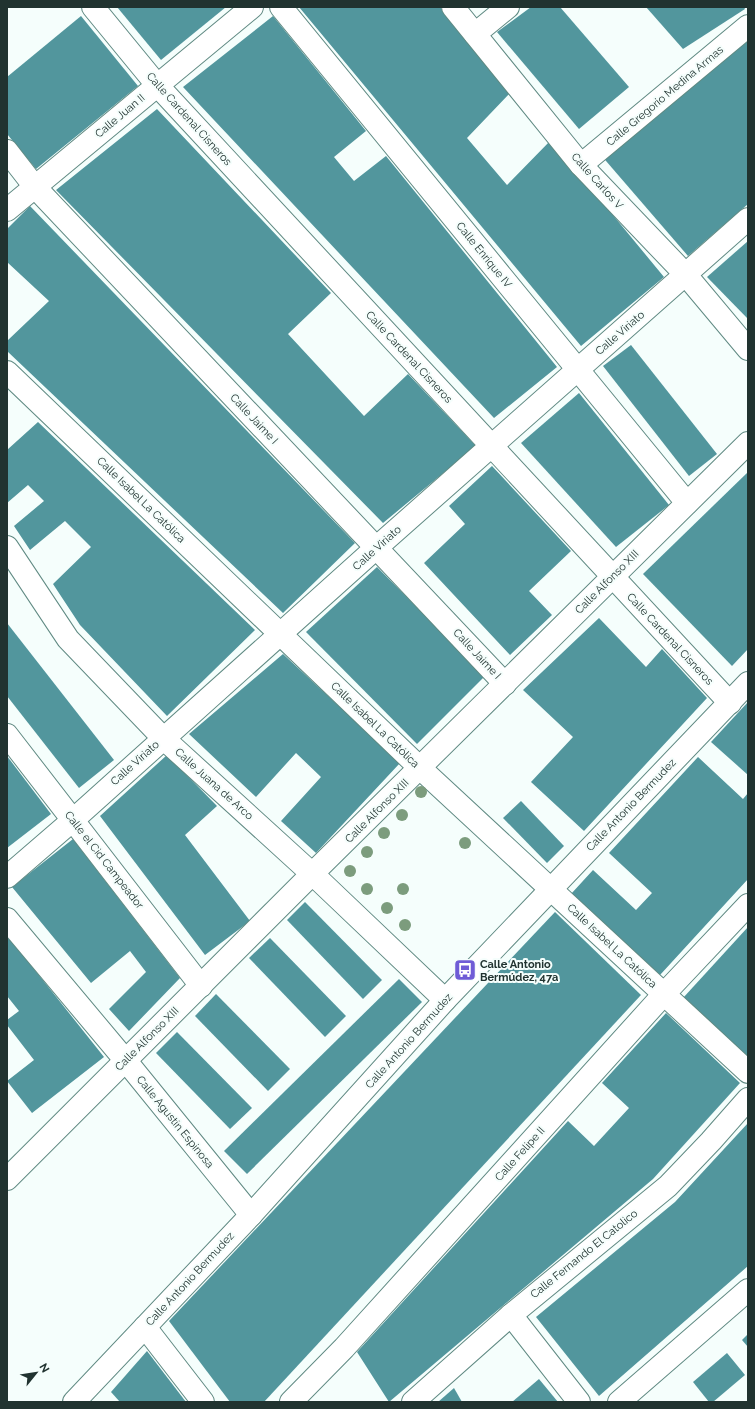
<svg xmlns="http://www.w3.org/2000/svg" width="755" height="1409" font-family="Raleway,sans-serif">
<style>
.building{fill:#52969d}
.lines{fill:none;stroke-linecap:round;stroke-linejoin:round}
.minor-casing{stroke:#608a83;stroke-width:24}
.minor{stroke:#fff;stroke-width:22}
.tree{fill:#7c9c7d}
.labels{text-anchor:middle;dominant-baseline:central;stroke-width:4;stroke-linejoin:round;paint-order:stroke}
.street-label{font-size:11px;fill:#213330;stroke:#f5fefc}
.poi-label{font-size:11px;font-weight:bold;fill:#213330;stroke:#f5fefc;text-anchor:start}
</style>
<rect width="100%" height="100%" fill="#f5fefc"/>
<g class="building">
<path d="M117 7H226L161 60Z"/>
<path d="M299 7H440L511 92 467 138 507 185 551 140 664 277 581 346Z"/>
<path d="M531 7H560L629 87 579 129 497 32Z"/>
<path d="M646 7H744L745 9 683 49Z"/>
<path d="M81 16 138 86 36 169 7 134V77Z"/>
<path d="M273 16 366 131 334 157 354 181 386 156 557 367 494 418 183 87Z"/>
<path d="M748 41V204L688 256 600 154Z"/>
<path d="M157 109 331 293 288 334 364 416 408 374 476 446 383 523 56 190Z"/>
<path d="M30 206 355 543 283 613 7 351V341L49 301 7 262V229Z"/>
<path d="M748 241V319L707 277Z"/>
<path d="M631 345 717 454 689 476 603 366Z"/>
<path d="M579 393 669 505 616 547 521 443Z"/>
<path d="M38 422 255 630 167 716 80 625 53 584 91 547 65 521 30 550 14 526 44 501 28 485 7 503V450Z"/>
<path d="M492 466 571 551 529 591 552 615 510 655 424 563 465 524 449 506Z"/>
<path d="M748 472V649L732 666 643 574Z"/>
<path d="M377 567 485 676 417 744 306 632Z"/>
<path d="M599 618 646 667 662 649 707 698 584 831 531 782 573 737 523 690Z"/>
<path d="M7 623 114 760 79 788 7 696Z"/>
<path d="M283 654 400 763 316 853 281 821 321 777 296 753 256 797 189 734Z"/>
<path d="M748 702V775L711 742Z"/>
<path d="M167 755 217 806 185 835 250 921 205 955 100 816Z"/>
<path d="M7 756 51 814 7 848Z"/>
<path d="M698 757 743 799 748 793V879L660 975 571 894 593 870 636 910 652 893 609 853Z"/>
<path d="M521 801 564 846 547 863 503 818Z"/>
<path d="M73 839 180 978 129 1031 109 1009 146 972 130 951 91 983 12 887Z"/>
<path d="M305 902 382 980 363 999 287 920Z"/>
<path d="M555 912 641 995 264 1402H230L169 1321Z"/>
<path d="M748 927V1059L683 998Z"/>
<path d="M7 935 104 1057 32 1113 7 1081 34 1060 7 1025V1020L19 1011 7 996Z"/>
<path d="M270 938 346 1016 325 1037 249 958Z"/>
<path d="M399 979 422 1002 247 1174 224 1151Z"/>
<path d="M216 994 290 1069 268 1091 195 1016Z"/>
<path d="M666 1013 740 1083 653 1179 389 1402 357 1352 568 1121 594 1146 629 1108 602 1083Z"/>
<path d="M177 1032 252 1108 230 1129 156 1053Z"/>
<path d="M748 1123V1266L599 1396 536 1317 675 1202Z"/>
<path d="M748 1334V1347L742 1340Z"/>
<path d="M147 1351 186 1402H120L111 1392Z"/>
<path d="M727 1353 745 1375 713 1402H709L693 1382Z"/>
<path d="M539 1379 558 1402H512Z"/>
<path d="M454 1388 462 1402H438Z"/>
</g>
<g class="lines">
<g class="minor-casing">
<g id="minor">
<path d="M93 7 157 85 730 703"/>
<path d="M281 7 687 503"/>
<path d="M453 7 581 165 686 275 748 349"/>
<path d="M475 34 508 7"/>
<path d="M7 151 35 187 505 684"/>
<path d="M581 165 748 26"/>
<path d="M7 210 252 7"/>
<path d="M7 372 420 768 748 1072"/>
<path d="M7 547 68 639 163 738 320 881 445 1000"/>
<path d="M7 735 201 986"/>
<path d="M7 877 73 820 376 548 748 219"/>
<path d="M7 919 126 1061 251 1215"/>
<path d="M7 1179 312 874 748 443"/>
<path d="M511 1315 579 1402"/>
<path d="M145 1327 203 1402"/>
<path d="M74 1402 251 1215 445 1000 748 683"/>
<path d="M291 1402 344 1348 664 994 748 905"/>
<path d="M413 1402 511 1315 668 1186 711 1141 748 1099"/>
<path d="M619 1402 748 1290"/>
</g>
</g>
<use href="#minor" class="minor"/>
</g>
<g class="tree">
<circle cx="421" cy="792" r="6"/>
<circle cx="402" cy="815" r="6"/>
<circle cx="384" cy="833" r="6"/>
<circle cx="465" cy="843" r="6"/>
<circle cx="367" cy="852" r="6"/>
<circle cx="350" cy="871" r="6"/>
<circle cx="367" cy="889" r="6"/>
<circle cx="403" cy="889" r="6"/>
<circle cx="387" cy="908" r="6"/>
<circle cx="405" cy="925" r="6"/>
</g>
<defs>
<g id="bus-square" transform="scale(1.15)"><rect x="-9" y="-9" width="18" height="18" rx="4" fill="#6f5cd6" stroke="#f5fefc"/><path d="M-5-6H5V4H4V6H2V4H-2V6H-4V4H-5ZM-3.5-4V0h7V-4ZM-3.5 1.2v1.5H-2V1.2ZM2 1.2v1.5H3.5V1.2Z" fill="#fff"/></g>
</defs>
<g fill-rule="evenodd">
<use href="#bus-square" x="465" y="970"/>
</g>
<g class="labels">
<g class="street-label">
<text transform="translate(665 96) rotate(-40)">Calle Gregorio Medina Armas</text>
<text transform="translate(120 116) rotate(-40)">Calle Juan II</text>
<text transform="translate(189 119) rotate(48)">Calle Cardenal Cisneros</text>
<text transform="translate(597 181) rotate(48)">Calle Carlos V</text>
<text transform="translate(484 255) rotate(51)">Calle Enrique IV</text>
<text transform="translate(620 333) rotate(-41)">Calle Viriato</text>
<text transform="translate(409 357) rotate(47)">Calle Cardenal Cisneros</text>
<text transform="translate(254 419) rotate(47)">Calle Jaime I</text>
<text transform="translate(141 500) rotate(44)">Calle Isabel La Católica</text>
<text transform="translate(377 548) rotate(-42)">Calle Viriato</text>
<text transform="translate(607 582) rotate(-45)">Calle Alfonso XIII</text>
<text transform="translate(670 639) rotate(47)">Calle Cardenal Cisneros</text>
<text transform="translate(477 654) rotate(47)">Calle Jaime I</text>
<text transform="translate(375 725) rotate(44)">Calle Isabel La Católica</text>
<text transform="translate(135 763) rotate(-42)">Calle Viriato</text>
<text transform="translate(214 784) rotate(42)">Calle Juana de Arco</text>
<text transform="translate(631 805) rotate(-46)">Calle Antonio Bermudez</text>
<text transform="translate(377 811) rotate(-45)">Calle Alfonso XIII</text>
<text transform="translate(104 860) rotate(52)">Calle el Cid Campeador</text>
<text transform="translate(612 946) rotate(43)">Calle Isabel La Católica</text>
<text transform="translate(147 1039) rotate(-45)">Calle Alfonso XIII</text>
<text transform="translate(409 1041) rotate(-48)">Calle Antonio Bermudez</text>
<text transform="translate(175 1122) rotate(51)">Calle Agustín Espinosa</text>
<text transform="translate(520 1154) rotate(-48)">Calle Felipe II</text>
<text transform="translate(584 1254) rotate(-39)">Calle Fernando El Catolico</text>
<text transform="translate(190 1279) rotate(-47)">Calle Antonio Bermudez</text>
</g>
<g class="poi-label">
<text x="480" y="964">Calle Antonio<tspan x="480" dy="13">Bermúdez, 47a</tspan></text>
</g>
</g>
<rect width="755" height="1409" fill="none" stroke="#213330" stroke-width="16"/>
<g transform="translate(36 1373) rotate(60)" stroke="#f5fefc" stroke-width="3" paint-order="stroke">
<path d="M0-3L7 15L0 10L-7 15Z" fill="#213330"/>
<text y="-6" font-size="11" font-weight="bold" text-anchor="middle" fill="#213330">N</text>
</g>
</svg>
